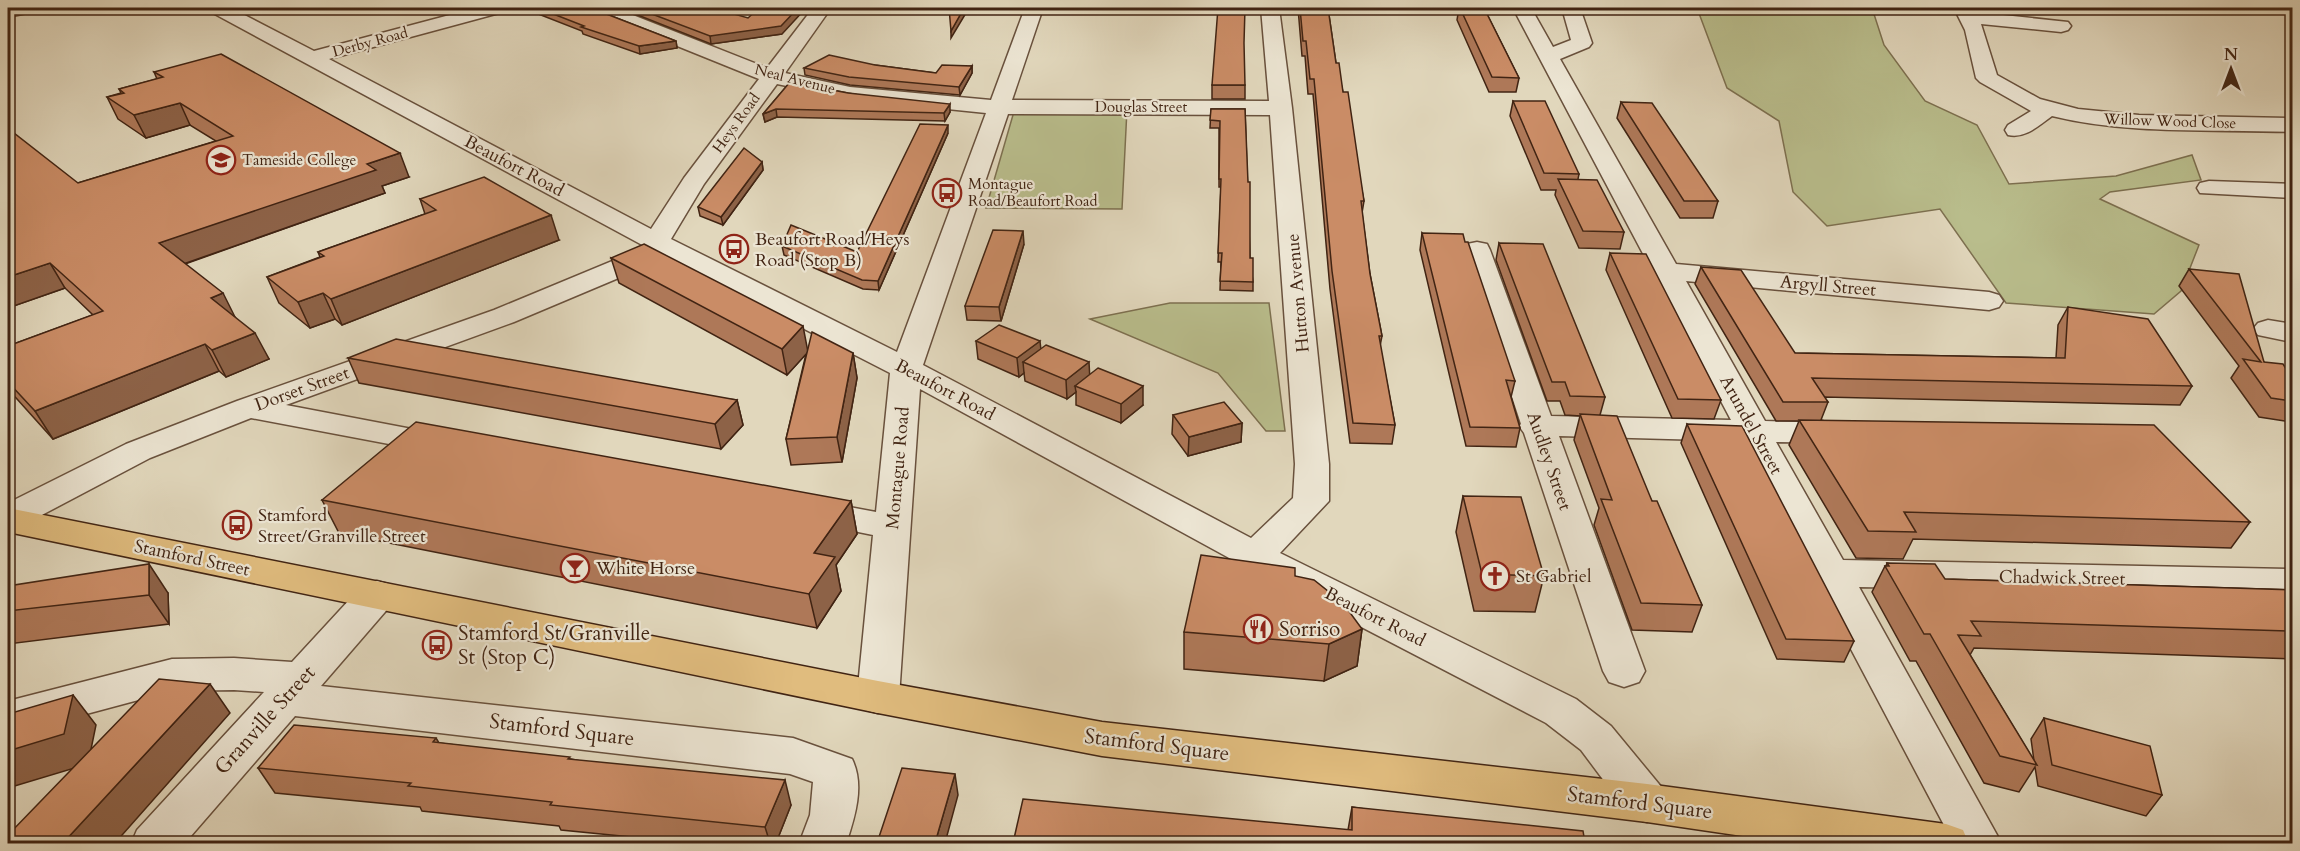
<svg xmlns="http://www.w3.org/2000/svg" width="2300" height="851" font-family="Cardo,serif">
<style>
.green{fill:#b9bd8c;stroke:#7d7050;stroke-width:1.5}
.lines{fill:none;stroke-linecap:round;stroke-linejoin:round}
.minor-casing{stroke:#69513d;stroke-width:3}
.highway-casing{stroke:#412413;stroke-width:3}
.minor{fill:#ece5d3;fill-rule:evenodd}
.highway{fill:#e0bc7e;fill-rule:evenodd}
.wall{fill:#ae7858;stroke:#412413;stroke-width:1.5}
.shaded-wall{fill:#8d6247;stroke:#412413;stroke-width:1.5}
.building{fill:#ca8c66;stroke:#412413;stroke-width:1.5}
.labels{text-anchor:middle;dominant-baseline:central;stroke-width:4.5;stroke-linejoin:round;paint-order:stroke}
.far-street-label{font-size:15px;fill:#412413;stroke:#ece5d3}
.far-poi-label{font-size:15px;fill:#412413;stroke:#ece5d3;text-anchor:start}
.street-label{font-size:18px;fill:#412413;stroke:#ece5d3}
.poi-label{font-size:18px;fill:#412413;stroke:#ece5d3;text-anchor:start}
.near-poi-label{font-size:21px;fill:#412413;stroke:#ece5d3;text-anchor:start}
.near-street-label{font-size:21px;fill:#412413;stroke:#ece5d3}
</style>
<rect width="100%" height="100%" fill="#e1d7bc"/>
<filter id="stains"><feTurbulence type="fractalNoise" baseFrequency=".00333" numOctaves="4"/><feColorMatrix values="0 0 0 0 .2 0 0 0 0 .09 0 0 0 0 .02 0 0 0 .5 -.17"/></filter>
<radialGradient id="worn" r=".72"><stop offset=".6" stop-color="#630" stop-opacity="0"/><stop offset="1" stop-color="#630" stop-opacity=".3"/></radialGradient>
<g class="green">
<path d="M1697 8H1872L1884 45 1925 101 1977 125 2009 184 2116 176 2192 155 2201 180 2110 192 2100 199 2199 245 2181 291 2154 314 2006 303 1940 209 1827 226 1793 192 1779 121 1727 88Z"/>
<path d="M1015 108 1127 109 1122 209 986 208Z"/>
<path d="M1170 303H1269L1285 431H1266L1218 373 1090 319Z"/>
</g>
<g class="lines">
<g class="minor-casing">
<g id="minor">
<path d="M8 8H34L32 12 8 17Z"/>
<path d="M209 8H231L314 51 476 8H505L503 12 329 59 651 229 684 178 759 79 593 12 591 8H615L767 68 813 8H831L785 73 850 87 991 100 1025 8H1043L1012 100 1269 101 1261 8H1279L1292 108 1329 464V501L1280 553 1576 699 1611 726 1663 789 1670 803 1663 817 1647 822 1631 817 1581 750 1546 723 1242 565 920 389 899 697 893 709 878 713 863 709 857 697 873 535 799 520 794 512 799 504 812 500 876 512 890 373 666 258 514 322 286 405 454 437 459 444 454 451 442 454 251 418 150 458 21 526 8 530V503L126 444 237 401 494 310 646 247 211 12ZM777 84 850 99 986 113 897 352 671 239 704 184ZM1008 114 1270 115 1295 464 1293 498 1251 538 923 365Z"/>
<path d="M1513 8H1531L1553 47 1571 40 1562 8H1580L1592 43 1589 47 1560 59 1676 264 1989 292 1999 295 2003 301 1999 307 1989 310 1686 281 1765 421 1840 423 1852 426 1857 433 1852 440 1840 443 1776 442 1843 560 2292 569V595L1859 587 2002 844H1954L1741 441 1559 436 1645 671 1639 682 1624 687 1609 682 1603 671 1524 433 1519 426 1521 424 1464 250 1467 244 1477 242 1487 244 1490 250 1551 416 1731 420Z"/>
<path d="M1954 8H1972L1975 12 2068 22 2071 26 2068 30 2061 32 1981 24 1997 75 2040 99 2078 109 2139 115 2292 118V132C2212 129 2130 135 2052 116 2038 126 2025 139 2008 135L2005 130 2008 125 2031 111 1980 82 1976 78 1965 30Z"/>
<path d="M2209 181 2292 184V198L2200 193 2197 188 2200 183Z"/>
<path d="M2268 320 2292 324V342L2258 335 2253 329 2258 323Z"/>
<path d="M377 581 391 585 396 595 391 605 321 686 793 738 852 759C865 785 855 817 846 844H799L810 815 813 782 790 774 295 716 184 844H131L137 830 264 692 234 690 172 691 8 735V701L172 659 234 658 292 662 363 585Z"/>
</g>
</g>
<g class="highway-casing">
<path id="highway" d="M8 508 878 681 1102 722 1647 784 1946 824 1963 830 1969 844H1797L1647 822 1102 756 878 713 8 532Z"/>
</g>
<use href="#minor" class="minor"/>
<use href="#highway" class="highway"/>
</g>
<g class="wall">
<path d="M523 8H591L676 41 677 48 640 54 583 34 582 31Z"/>
<path d="M620 8H713L782 34 711 44Z"/>
<path d="M1298 8H1328L1336 63 1343 92 1364 201 1362 213 1370 274 1382 336 1380 346 1395 425 1392 444 1350 443 1330 289 1313 94H1308L1305 56H1302Z"/>
<path d="M1459 8H1484L1519 78 1516 92H1489L1457 20Z"/>
<path d="M875 65 936 73 972 66V73L960 95 850 85 805 75 804 68Z"/>
<path d="M154 72 409 177 382 186 385 193 185 264 234 316 269 359 226 377 219 371 53 439 8 389V346L93 315 65 288 8 308 78 183 216 141 190 125 146 138 118 119 107 97 121 93 119 89 157 79Z"/>
<path d="M790 82 848 93 950 112 945 121 777 117 765 122 763 114Z"/>
<rect x="1212" y="85" width="33" height="14"/>
<path d="M1513 101 1579 174 1578 179 1624 232 1620 249 1579 248 1555 195 1556 190H1541L1510 116Z"/>
<path d="M1621 102 1718 201 1713 218H1680L1617 118Z"/>
<path d="M1211 109H1245L1250 258 1253 282V291L1220 290 1221 262H1218L1221 187H1219V128H1210Z"/>
<path d="M948 133 879 290 863 289 784 255 782 246 857 252Z"/>
<path d="M762 162 763 170 723 225 700 216 698 207Z"/>
<path d="M420 199 559 240 342 325 335 319 310 328 279 303 267 277 320 257 318 252 425 214Z"/>
<path d="M1422 233 1515 381 1511 397 1520 428 1516 447 1466 446 1420 250Z"/>
<path d="M1499 243 1605 397 1600 415 1652 501 1702 605 1692 632 1632 630 1594 525 1599 508 1574 440 1580 416 1565 415 1560 401H1547L1496 260Z"/>
<path d="M1024 244 1001 321 967 320 965 306Z"/>
<path d="M1610 253 1721 400 1714 419 1672 418 1606 270Z"/>
<path d="M611 258 807 349 853 353 857 378 842 462 791 465 786 439 806 354 787 375 619 283Z"/>
<path d="M1701 267 1795 353 2056 358 2058 325 2068 307 2192 386 2180 405 1824 397 1828 402 1821 420 2250 522 2231 548 1913 539 1903 559 1856 558 1789 445 1799 421H1776L1695 284Z"/>
<path d="M2189 269 2264 362 2292 378V422L2259 417 2231 378 2239 366 2179 286Z"/>
<path d="M976 341 1041 349 1089 375 1143 405 1121 423 1076 405V392L1067 399 1025 381 1024 373 1019 377 978 359Z"/>
<path d="M348 358 737 400 743 425 721 449 359 383Z"/>
<path d="M1173 415 1242 423 1241 442 1188 456 1172 434Z"/>
<path d="M1687 424 1854 641 1844 662 1777 659 1681 443Z"/>
<path d="M1463 496 1544 576 1535 612 1474 611 1456 532Z"/>
<path d="M322 500 851 501 857 534 836 565 841 591 817 628 339 533Z"/>
<path d="M1887 563 1945 579 2292 590V659L1974 648 1970 655 2034 761 2031 739 2044 718 2162 795 2146 816 2038 786 2035 767 2019 792 1984 783 1916 661H1910L1872 592 1885 566H1886Z"/>
<path d="M1295 576 1362 629 1357 666 1324 681 1184 669V632Z"/>
<path d="M8 586 168 593 169 624 8 644Z"/>
<path d="M436 738 439 743 571 759 791 805 776 843H692L561 830 559 826 422 811 420 807 275 793 258 768Z"/>
<path d="M1352 807 1585 843 1348 830Z"/>
</g>
<g class="shaded-wall">
<path d="M798 8H806L782 34 711 44 710 36Z"/>
<path d="M964 8H969L951 38V31Z"/>
<path d="M676 41 677 48 640 54 639 46Z"/>
<path d="M972 66V73L960 95 959 87Z"/>
<path d="M180 103 190 125 146 138 134 115Z"/>
<path d="M950 104V112L945 121 944 113Z"/>
<path d="M776 109 777 117 765 122 763 114Z"/>
<path d="M948 125V133L879 290 878 281Z"/>
<path d="M400 153 409 177 382 186 385 193 172 268 159 243 367 164Z"/>
<path d="M762 162 763 170 723 225 721 217Z"/>
<path d="M551 215 559 240 342 325 331 299Z"/>
<path d="M1023 231 1024 244 1001 321 999 307Z"/>
<path d="M50 263 65 288 8 308V277Z"/>
<path d="M223 293 236 319 211 298Z"/>
<path d="M323 293 335 319 310 328 298 302Z"/>
<path d="M803 326 808 352 787 375 782 349Z"/>
<path d="M255 333 269 359 226 377 212 350Z"/>
<path d="M1040 341 1042 360 1023 362 1024 373 1019 377 1017 358Z"/>
<path d="M205 344 219 371 53 439 35 411Z"/>
<path d="M853 353 857 378 842 462 837 437Z"/>
<path d="M1089 362 1090 381 1075 386 1076 392 1067 399 1066 380Z"/>
<path d="M1143 386V405L1121 423V404Z"/>
<path d="M737 400 743 425 721 449 715 424Z"/>
<path d="M1242 423 1241 442 1188 456 1189 437Z"/>
<path d="M851 501 857 534 836 565 841 591 817 628 809 594 814 553Z"/>
<path d="M149 564 168 593 169 624 149 595Z"/>
<path d="M1362 629 1357 666 1324 681 1329 644Z"/>
<path d="M210 684 230 713 115 843H63Z"/>
<path d="M73 695 96 725 88 764 8 788V751Z"/>
<path d="M955 774 958 795 945 843H935Z"/>
<path d="M785 780 791 805 776 843H770L765 827Z"/>
</g>
<g class="building">
<path d="M538 8H591L676 41 639 46 581 27 584 26Z"/>
<path d="M636 8H713L748 18 759 8H798L781 26 710 36Z"/>
<path d="M949 8H964L951 31Z"/>
<path d="M1218 8H1245L1244 43 1245 85H1212Z"/>
<path d="M1300 8H1328L1336 63H1339L1343 92H1348L1364 201H1361L1370 274 1382 336H1379L1395 425 1353 423 1332 271 1314 79H1310L1306 41H1303Z"/>
<path d="M1460 8H1484L1519 78 1492 77Z"/>
<path d="M221 54 400 153 367 164 376 170 159 243 223 293 211 298 255 333 212 350 205 344 35 411 8 382V346L103 311 50 263 8 277V131L10 130 78 183 233 136 180 103 134 115 107 97 124 93 119 89 163 77 154 72Z"/>
<path d="M829 55 875 65 936 73 942 65 972 66 959 87 849 77 804 68Z"/>
<path d="M790 82 848 93 950 104 944 113 776 109 763 114Z"/>
<path d="M1513 101H1545L1579 174 1544 173Z"/>
<path d="M1621 102 1652 103 1718 201H1684Z"/>
<path d="M1211 109H1245L1248 182H1250V258H1253V282L1220 281 1222 253H1218L1221 179H1219L1220 121 1210 120Z"/>
<path d="M920 124 948 125 878 281 862 280 782 246 791 225 857 252Z"/>
<path d="M744 148 762 162 721 217 698 207Z"/>
<path d="M484 177 551 215 331 299 323 293 298 302 267 277 324 256 318 252 436 210 420 199Z"/>
<path d="M1558 179 1597 180 1624 232 1583 231Z"/>
<path d="M993 230 1023 231 999 307 965 306Z"/>
<path d="M1422 233 1463 234 1465 242H1468L1515 381 1506 380 1520 428 1470 427Z"/>
<path d="M1499 243 1543 244 1605 397 1570 396 1565 382H1552Z"/>
<path d="M644 244 803 326 782 349 611 258Z"/>
<path d="M1610 253 1646 254 1721 400 1678 399Z"/>
<path d="M1701 267 1741 270 1795 353 2065 358 2068 307 2148 319 2192 386 1812 378 1828 402H1783Z"/>
<path d="M2189 269 2239 274 2264 362 2283 364 2292 378V401L2271 398 2243 359 2261 362Z"/>
<path d="M999 325 1040 341 1017 358 976 341Z"/>
<path d="M812 332 853 353 837 437 786 439Z"/>
<path d="M396 339 737 400 715 424 348 358Z"/>
<path d="M1046 345 1089 362 1066 380 1023 362Z"/>
<path d="M1098 368 1143 386 1121 404 1075 386Z"/>
<path d="M1224 402 1242 423 1189 437 1173 415Z"/>
<path d="M1580 414 1617 416 1652 501H1657L1702 605 1641 603 1601 499 1612 500Z"/>
<path d="M1799 420 2154 425 2250 522 1904 512 1916 532 1868 531Z"/>
<path d="M416 422 851 501 814 553 835 557 809 594 322 500Z"/>
<path d="M1687 424 1742 426 1854 641 1786 639Z"/>
<path d="M1463 496 1521 497 1544 576 1482 574Z"/>
<path d="M1201 555 1295 568V576L1314 580 1343 603 1362 629 1329 644 1184 632Z"/>
<path d="M1887 563 1935 564 1945 579 2292 590V631L1971 621 1981 636 1958 635 2037 765 2000 756 1930 634H1924L1885 566H1889Z"/>
<path d="M149 564V595L8 611V586Z"/>
<path d="M159 679 210 684 63 843H8V835Z"/>
<path d="M73 695 64 734 8 751V714Z"/>
<path d="M2044 718 2150 746 2162 795 2052 765Z"/>
<path d="M294 725 436 738 433 742 570 757 568 759 785 780 765 827 550 805 552 802 408 786 411 783 258 768Z"/>
<path d="M902 768 955 774 935 843H877Z"/>
<path d="M1023 799 1352 830V807L1583 831 1585 843H1013Z"/>
</g>
<defs>
<g id="university-ring" transform="scale(1.5)"><circle r="9.5" fill="#ece5d3" stroke="#8f2418" stroke-width="1.5"/><path d="M0-5L7-2L0 1L-7-2ZM-4 1L0 2.5L4 1V4Q0 6-4 4Z" fill="#8f2418"/></g>
<g id="bus-ring" transform="scale(1.5)"><circle r="9.5" fill="#ece5d3" stroke="#8f2418" stroke-width="1.5"/><path d="M-5-6H5V4H4V6H2V4H-2V6H-4V4H-5ZM-3.5-4V0h7V-4ZM-3.5 1.2v1.5H-2V1.2ZM2 1.2v1.5H3.5V1.2Z" fill="#8f2418"/></g>
<g id="bar-ring" transform="scale(1.5)"><circle r="9.5" fill="#ece5d3" stroke="#8f2418" stroke-width="1.5"/><path d="M-6-5H6L.8 .8V4.5H3.5V6h-7V4.5H-.8V.8Z" fill="#8f2418"/></g>
<g id="church-ring" transform="scale(1.5)"><circle r="9.5" fill="#ece5d3" stroke="#8f2418" stroke-width="1.5"/><path d="M-1.2-6h2.4v3.5h3.3v2.4h-3.3V6h-2.4V-.1h-3.3v-2.4h3.3Z" fill="#8f2418"/></g>
<g id="restaurant-ring" transform="scale(1.5)"><circle r="9.5" fill="#ece5d3" stroke="#8f2418" stroke-width="1.5"/><path d="M-5-6h1v4h1v-4h1v4h1v-4h1v5L-1.5 .5V6h-2V.5L-5-1ZM5-6V6H3V1.5H1.5Q1.5-4 5-6Z" fill="#8f2418"/></g>
</defs>
<g fill-rule="evenodd">
<use href="#university-ring" x="221" y="160"/>
<use href="#bus-ring" x="947" y="193"/>
<use href="#bus-ring" x="734" y="249"/>
<use href="#bus-ring" x="237" y="525"/>
<use href="#bar-ring" x="575" y="568"/>
<use href="#church-ring" x="1495" y="576"/>
<use href="#restaurant-ring" x="1258" y="629"/>
<use href="#bus-ring" x="437" y="645"/>
</g>
<g class="labels">
<g class="far-street-label">
<text transform="translate(370 42) rotate(-15)">Derby Road</text>
<text transform="translate(795 79) rotate(14)">Neal Avenue</text>
<text x="1141" y="107">Douglas Street</text>
<text transform="translate(2170 121) rotate(2)">Willow Wood Close</text>
<text transform="translate(736 123) rotate(-54)">Heys Road</text>
</g>
<g class="far-poi-label">
<text x="242" y="160">Tameside College</text>
<text x="968" y="184">Montague<tspan x="968" dy="17">Road/Beaufort Road</tspan></text>
</g>
<g class="street-label">
<text transform="translate(514 166) rotate(28)">Beaufort Road</text>
<text transform="translate(1828 286) rotate(5)">Argyll Street</text>
<text transform="translate(1298 293) rotate(-95)">Hutton Avenue</text>
<text transform="translate(302 389) rotate(-20)">Dorset Street</text>
<text transform="translate(945 390) rotate(28)">Beaufort Road</text>
<text transform="translate(1751 425) rotate(61)">Arundel Street</text>
<text transform="translate(1549 461) rotate(71)">Audley Street</text>
<text transform="translate(898 468) rotate(-85)">Montague Road</text>
<text transform="translate(192 558) rotate(12)">Stamford Street</text>
<text transform="translate(2062 578) rotate(1)">Chadwick Street</text>
<text transform="translate(1375 617) rotate(27)">Beaufort Road</text>
</g>
<g class="poi-label">
<text x="755" y="239">Beaufort Road/Heys<tspan x="755" dy="21">Road (Stop B)</tspan></text>
<text x="258" y="515">Stamford<tspan x="258" dy="21">Street/Granville Street</tspan></text>
<text x="596" y="568">White Horse</text>
<text x="1516" y="576">St Gabriel</text>
</g>
<g class="near-poi-label">
<text x="1279" y="629">Sorriso</text>
<text x="458" y="633">Stamford St/Granville<tspan x="458" dy="24">St (Stop C)</tspan></text>
</g>
<g class="near-street-label">
<text transform="translate(265 720) rotate(-48)">Granville Street</text>
<text transform="translate(562 730) rotate(7)">Stamford Square</text>
<text transform="translate(1157 745) rotate(7)">Stamford Square</text>
<text transform="translate(1640 803) rotate(7)">Stamford Square</text>
</g>
</g>
<rect width="2300" height="851" fill="none" stroke="#e1d7bc" stroke-width="30"/>
<rect x="9" y="9" width="2282" height="833" fill="none" stroke="#412413" stroke-width="3"/>
<rect x="15" y="15" width="2270" height="821" fill="none" stroke="#412413" stroke-width="1.5"/>
<g transform="translate(2231 69)" stroke="#ece5d3" stroke-width="4.5" paint-order="stroke">
<path d="M0-4.5L10 22L0 15L-10 22Z" fill="#412413"/>
<text y="-9" font-size="16" font-weight="bold" text-anchor="middle" fill="#412413">N</text>
</g>
<rect width="100%" height="100%" filter="url(#stains)"/>
<rect width="100%" height="100%" fill="url(#worn)"/>
</svg>
